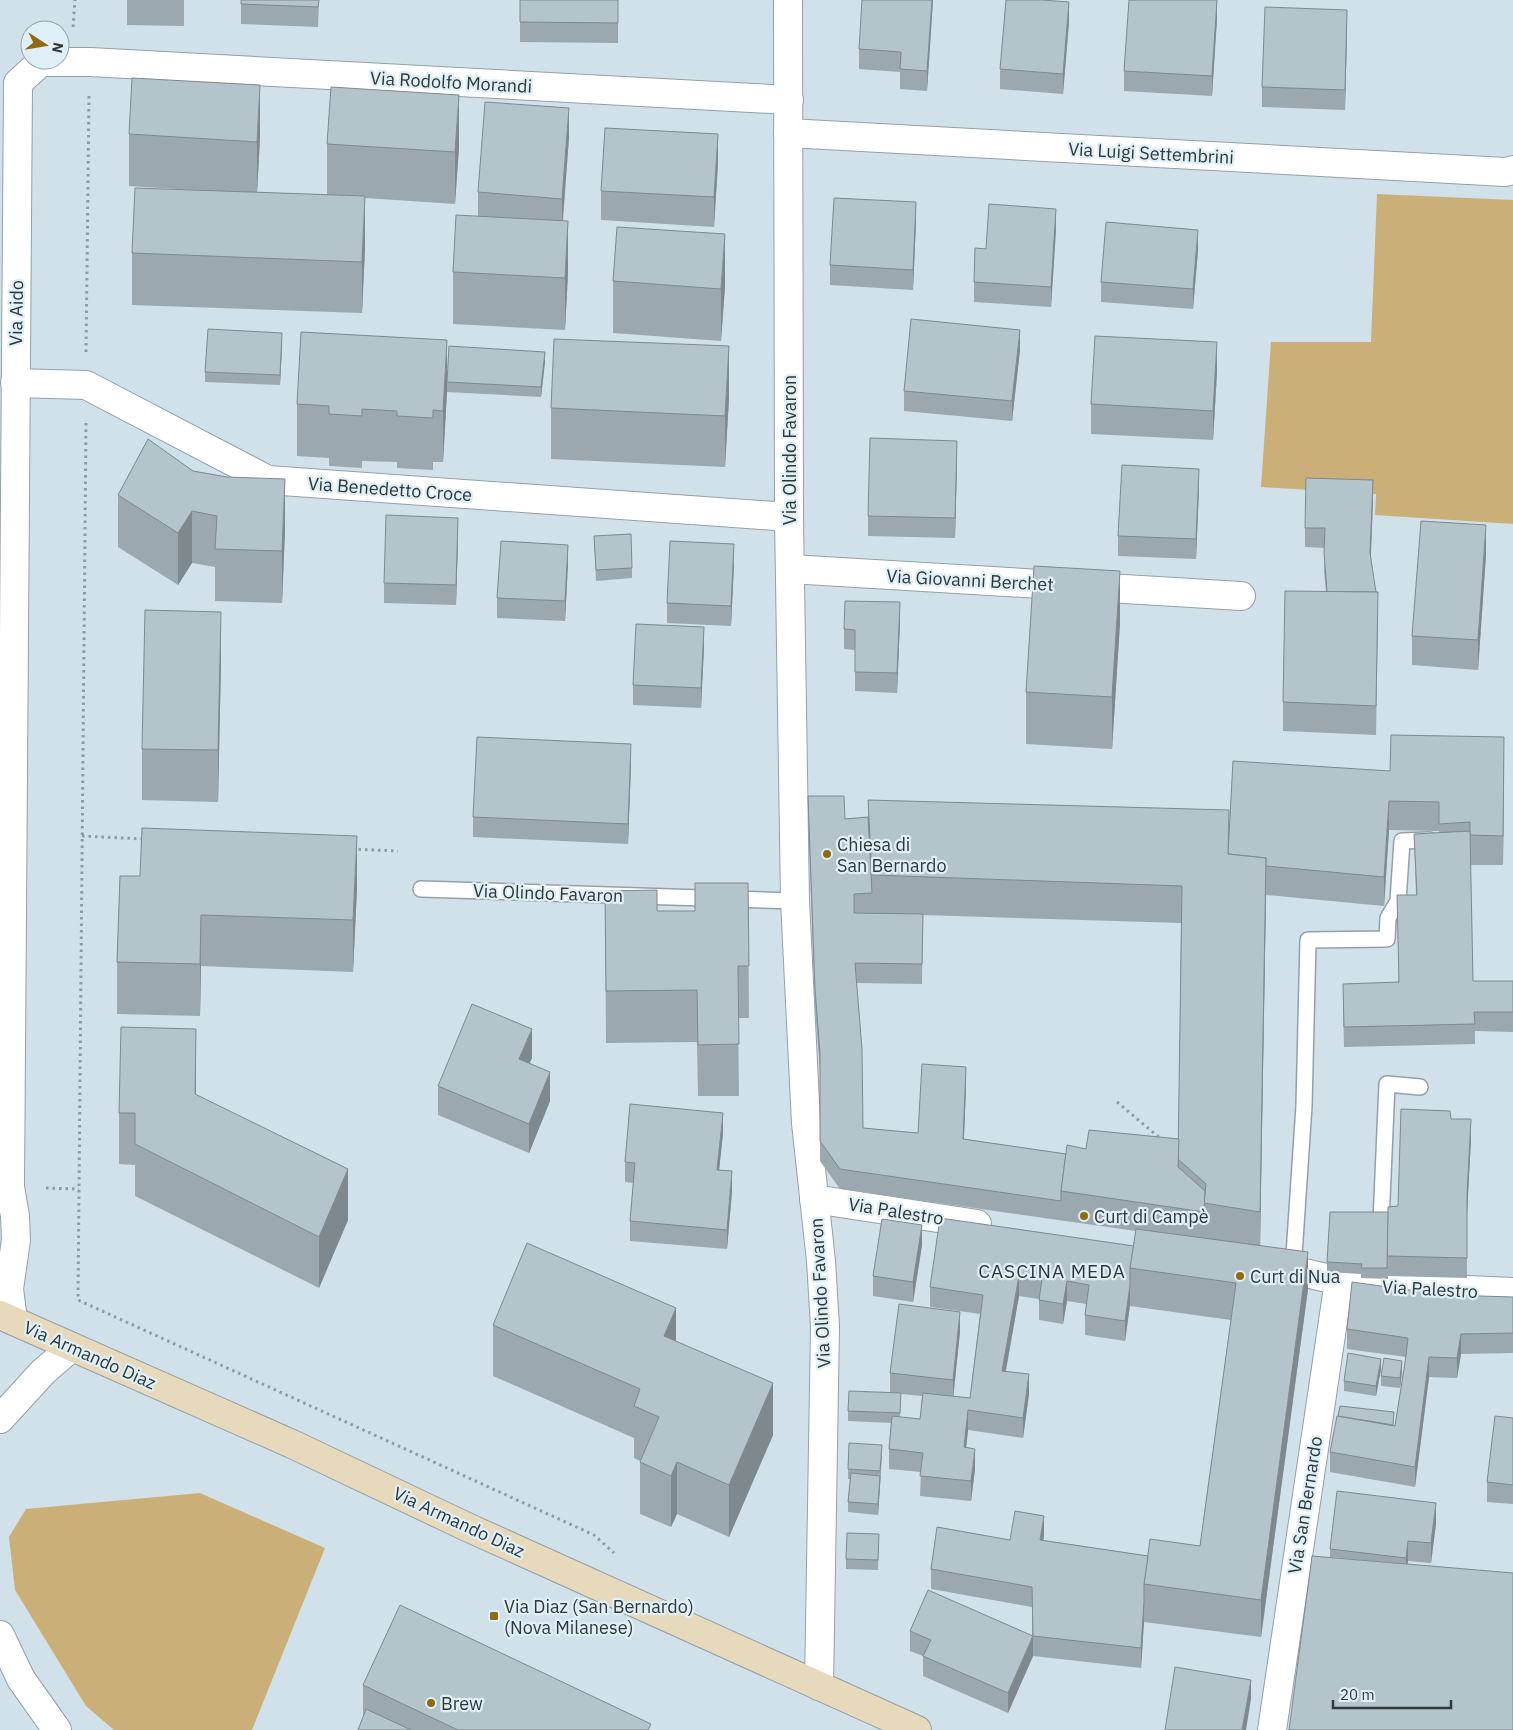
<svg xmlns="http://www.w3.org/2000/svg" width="1513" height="1730" font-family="'IBM Plex Sans',sans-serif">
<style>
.green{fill:#cbaf78}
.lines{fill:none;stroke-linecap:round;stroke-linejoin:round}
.service-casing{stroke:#92a1a8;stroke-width:18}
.minor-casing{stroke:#92a1a8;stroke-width:30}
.tertiary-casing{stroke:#92a1a8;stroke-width:30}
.secondary-casing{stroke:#92a1a8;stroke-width:30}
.path{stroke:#8f9ba1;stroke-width:3;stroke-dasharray:2.5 4;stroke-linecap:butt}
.service{stroke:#fff;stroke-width:15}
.minor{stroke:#fff;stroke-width:28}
.tertiary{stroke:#fff;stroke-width:28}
.secondary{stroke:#e6d9bc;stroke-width:28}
.wall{fill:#9ba9af;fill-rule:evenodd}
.shaded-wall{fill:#7e898e}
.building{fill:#b4c4cb;stroke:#7e898e}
.poi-dot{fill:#8f6a0f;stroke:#deeff6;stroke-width:2}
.labels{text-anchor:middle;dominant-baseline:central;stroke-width:4.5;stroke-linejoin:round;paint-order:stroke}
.street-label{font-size:18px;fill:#303739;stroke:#deeff6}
.poi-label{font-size:18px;fill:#303739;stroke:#deeff6;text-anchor:start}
.neighbourhood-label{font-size:19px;letter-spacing:1px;fill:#303739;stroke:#deeff6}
</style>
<rect width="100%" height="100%" fill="#d1e1e9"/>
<g class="green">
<path d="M1377 194 1513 200V524L1375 515 1376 494 1261 487 1271 342H1371Z"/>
<path d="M200 1493 325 1548 252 1730H114L86 1706 15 1590 9 1537 26 1509Z"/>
</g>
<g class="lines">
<g class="service-casing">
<g id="service">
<path d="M421 889 795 901"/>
<path d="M1381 1222 1387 1084 1420 1087"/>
<path d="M1293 1270 1304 1106 1308 940 1387 939 1388 918 1398 901 1402 841 1429 840"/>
</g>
</g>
<g class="minor-casing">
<g id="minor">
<path d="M788 133 1505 172 1513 170"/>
<path d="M15 383 86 385 268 480 789 517"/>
<path d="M790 569 1241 596"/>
<path d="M814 1199 977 1224"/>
<path d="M1272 1267 1293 1270 1339 1281 1378 1286 1513 1292"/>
<path d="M13 1320 9 1289 16 1240 15 1216 10 1187 18 83 41 62H90L789 100"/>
<path d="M1272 1730 1339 1281"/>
</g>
</g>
<g class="tertiary-casing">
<g id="tertiary">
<path d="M788 0 789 517 795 901 806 1123 821 1261 825 1326 819 1686"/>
<path d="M0 1419 43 1372 72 1347"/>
<path d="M0 1635 21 1679 57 1730"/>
</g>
</g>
<g class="secondary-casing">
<path id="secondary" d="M0 1315 292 1444 467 1527 917 1730"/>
</g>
<g class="path">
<path d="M73 27 75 0"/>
<path d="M86 352 89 96"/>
<path d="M86 423 78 1300 594 1535 614 1553"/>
<path d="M82 836 144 839"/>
<path d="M352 849 398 851"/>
<path d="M1117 1102 1161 1139"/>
<path d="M46 1188 79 1189"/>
</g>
<use href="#service" class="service"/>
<use href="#minor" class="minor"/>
<use href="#tertiary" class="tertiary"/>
<use href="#secondary" class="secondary"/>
</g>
<g class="wall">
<path d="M127 0H184V26L127 25Z"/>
<path d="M241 0H319L318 27 241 24Z"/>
<path d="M520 0H618V43L520 42Z"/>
<path d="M933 0 927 91 900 89V72L859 69V49Z"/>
<path d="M1217 18 1212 96 1124 91V71Z"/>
<path d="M1069 22 1063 94 1000 89V69Z"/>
<path d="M1347 30 1345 110 1262 107V87Z"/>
<path d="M129 134 260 137 257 192 327 195V144L459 147 455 204 365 198V248L362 313 132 305V253L192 190 129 186Z"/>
<path d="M569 137 563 221 568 273 565 330 453 324V272L478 217V192Z"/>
<path d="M718 163 714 227 601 220V191Z"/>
<path d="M916 222 913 290 830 285V265Z"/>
<path d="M1056 229 1051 307 974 302V282L986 249Z"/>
<path d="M1198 250 1193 309 1101 302V282Z"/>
<path d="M613 281 725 286 721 341 613 333Z"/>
<path d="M282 343 280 385 205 382V372Z"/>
<path d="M1020 350 1012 421 904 411V391Z"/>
<path d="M545 362 541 397 447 392 443 462H433V470L397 468V462L362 461V468L329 466V458L297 456V404L447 381Z"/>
<path d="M1217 372 1213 440 1091 434V404Z"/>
<path d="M729 398 725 467 551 459V408Z"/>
<path d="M957 461 955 538 868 536V516Z"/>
<path d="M193 471 285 530 282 603 215 601V567L192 563 178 585 118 547V495Z"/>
<path d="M1199 489 1196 559 1118 556V536Z"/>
<path d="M1373 499 1371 557 1378 621 1376 735 1283 731V702L1326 592 1324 572 1325 548 1305 547V528Z"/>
<path d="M594 536 632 568V578L596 581Z"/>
<path d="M458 538 456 605 384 603V583Z"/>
<path d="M1486 554 1478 670 1412 665V636Z"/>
<path d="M568 564 565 621 497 618V598Z"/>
<path d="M734 564 731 626 667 623V603Z"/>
<path d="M900 622 897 693 855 691V650L844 649V629Z"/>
<path d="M1120 623 1112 749 1026 744V692Z"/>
<path d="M704 647 701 708 633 705V685Z"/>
<path d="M221 663 218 802 142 800V749Z"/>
<path d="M631 764 628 844 473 837V817Z"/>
<path d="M1504 766 1503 865H1470L1473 981H1513V1032L1475 1031V1044L1344 1047 1343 1004 1398 982 1416 895 1414 834 1439 833V831L1389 830 1384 906 1266 895 1260 1245 1308 1289 1261 1637 1144 1622 1141 1668 1033 1656 1008 1713 923 1676V1656L910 1651V1631L1032 1636V1607L931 1589V1569L1010 1540 1044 1536 1043 1540 1148 1556 1200 1546 1231 1320 1130 1306V1305L1125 1341 1085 1335V1315L1086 1304 1067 1301 1063 1324 1039 1320V1299L1019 1296 1006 1371 1029 1394 1023 1438 968 1430 966 1448 975 1469 971 1501 920 1496 921 1472 889 1469V1449L891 1423 848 1421V1411L890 1392V1373L960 1332 953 1396 970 1398 980 1314 930 1307V1287L1134 1246 1136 1231 840 1189 820 1161V1072L815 1009 808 816V796L845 819 868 817V800L1229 838 1390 771ZM923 915 1181 923 1179 1139 1086 1149 1066 1154 964 1139 966 1087 918 1133 863 1128 856 983 922 984ZM901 1394 922 1396 920 1419 900 1417Z"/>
<path d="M120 876 357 888 353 972 201 966 200 1016 117 1014V962Z"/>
<path d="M748 883 749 1018H738L739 1096H698L697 1042 606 1043 605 891 657 911H695Z"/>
<path d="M532 1058 529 1063 550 1101 529 1153 438 1115V1086Z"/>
<path d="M196 1095 348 1220 319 1288 135 1196V1165L119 1164V1113Z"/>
<path d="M1451 1119 1471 1139 1467 1214V1278L1388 1276V1279L1361 1278V1274L1327 1272V1262L1388 1212 1398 1206Z"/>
<path d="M723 1133 719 1170 732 1191 727 1249 630 1241V1221L633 1183 625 1182V1162Z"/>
<path d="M922 1245 913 1302 873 1296V1276Z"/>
<path d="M1447 1295 1513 1297V1353L1461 1354 1457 1378 1429 1377 1415 1487 1330 1472V1452L1394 1425 1395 1426 1406 1357 1347 1349V1329Z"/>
<path d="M493 1325 676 1341 773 1435 729 1537 677 1514 671 1527 640 1514V1461L634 1458V1438L493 1376Z"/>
<path d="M1381 1369 1376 1396 1344 1391V1381Z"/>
<path d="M1402 1371 1400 1388 1381 1386V1376Z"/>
<path d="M1513 1418V1504L1487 1502V1482Z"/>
<path d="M882 1455 880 1486 878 1515 848 1512V1502L850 1479H848V1469Z"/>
<path d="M1436 1523 1431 1563 1408 1561 1407 1564 1330 1557V1549Z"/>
<path d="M879 1534 878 1570 846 1569V1559Z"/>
<path d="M363 1685 651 1730H358L363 1718Z"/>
</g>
<g class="shaded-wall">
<path d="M932 0H933L927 91V71Z"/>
<path d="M1217 0V18L1212 96V76Z"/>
<path d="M1069 2V22L1063 94V74Z"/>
<path d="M1347 10V30L1345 110V90Z"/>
<path d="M260 85V137L257 194V142Z"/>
<path d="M459 95V147L455 204V152Z"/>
<path d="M569 108V137L562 228V199Z"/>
<path d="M718 134V163L714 227V197Z"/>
<path d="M365 196V248L362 313V262Z"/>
<path d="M916 202V222L913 290V270Z"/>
<path d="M1056 209V229L1051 307V287Z"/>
<path d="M568 221V273L565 330V278Z"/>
<path d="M1198 230V250L1193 309V289Z"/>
<path d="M725 234V286L721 341V289Z"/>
<path d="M1020 330V350L1012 421V401Z"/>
<path d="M282 333V343L280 385V375Z"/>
<path d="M447 340V392L443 462V411Z"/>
<path d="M1217 342V372L1213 440V411Z"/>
<path d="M729 346V398L725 467V416Z"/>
<path d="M545 352V362L541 397V387Z"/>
<path d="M957 441V461L955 538V518Z"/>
<path d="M1199 469V489L1196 559V539Z"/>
<path d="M285 479V530L282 603V551Z"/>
<path d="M1373 480V499L1370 573V553Z"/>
<path d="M192 511V563L178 585V533Z"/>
<path d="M458 518V538L456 605V585Z"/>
<path d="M1486 525V554L1478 670V640Z"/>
<path d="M734 544V564L731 626V606Z"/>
<path d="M568 545V564L565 621V601Z"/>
<path d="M1120 571V623L1112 749V697Z"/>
<path d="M900 602V622L897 693V673Z"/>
<path d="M221 612V663L218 802V750Z"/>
<path d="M704 627V647L701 708V688Z"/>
<path d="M1504 737V766L1503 865V836Z"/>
<path d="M631 744V764L628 844V824Z"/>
<path d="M1389 801V830L1384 906V877Z"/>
<path d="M357 836V888L353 972V920Z"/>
<path d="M1266 858V895L1260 1249V1212Z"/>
<path d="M201 915V966L200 1016V964Z"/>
<path d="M196 1029V1081L195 1146V1094Z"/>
<path d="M532 1029V1058L519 1088V1059Z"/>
<path d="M966 1067V1087L963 1159V1139Z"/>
<path d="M550 1072V1101L529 1153V1124Z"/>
<path d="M723 1113V1133L717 1190V1170Z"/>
<path d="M1471 1119V1139L1467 1214V1278V1194Z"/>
<path d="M348 1169V1220L319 1288V1237Z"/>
<path d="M732 1171V1191L727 1249V1230Z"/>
<path d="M922 1225V1245L913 1302V1282Z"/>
<path d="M1308 1252V1289L1261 1637V1600Z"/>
<path d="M1019 1276V1296L1002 1391V1371Z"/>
<path d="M1067 1281V1301L1063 1324V1304Z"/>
<path d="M1130 1285V1305L1125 1341V1321Z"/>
<path d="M676 1308V1360L664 1336Z"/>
<path d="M960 1312V1332L953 1400V1380Z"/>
<path d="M1461 1334V1354L1457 1378V1358Z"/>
<path d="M1429 1357V1377L1415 1487V1467Z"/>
<path d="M1381 1359V1369L1376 1396V1386Z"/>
<path d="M1402 1361V1371L1400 1388V1378Z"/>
<path d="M1029 1374V1394L1023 1438V1418Z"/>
<path d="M773 1383V1435L729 1537V1485Z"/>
<path d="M968 1410V1430L964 1467V1447Z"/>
<path d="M882 1445 880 1486 878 1515V1504L880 1479Z"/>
<path d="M975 1449V1469L971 1501V1481Z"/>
<path d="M677 1462V1514L671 1527V1476Z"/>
<path d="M1436 1503V1523L1431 1563V1543Z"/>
<path d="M1044 1516V1536L1040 1560V1540Z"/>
<path d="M1408 1541V1561L1406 1578V1558Z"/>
<path d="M1144 1602V1622L1141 1668V1648Z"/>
<path d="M1033 1636V1656L1008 1713V1693Z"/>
<path d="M1251 1680V1699L1246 1730H1242Z"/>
</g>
<g class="building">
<path d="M241 0H319L318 7 241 4Z"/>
<path d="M520 0H618V23L520 22Z"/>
<path d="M862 0H932L927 71 900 69 901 52 859 49Z"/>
<path d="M1006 0H1042L1069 2 1063 74 1000 69Z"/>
<path d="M1129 0H1217L1212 76 1124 71Z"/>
<path d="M1265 7 1347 10 1345 90 1262 87Z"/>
<path d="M132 78 260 85 257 142 129 134Z"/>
<path d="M331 87 459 95 455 152 327 144Z"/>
<path d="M485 102 569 108 562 199 478 192Z"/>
<path d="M605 128 718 134 714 197 601 191Z"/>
<path d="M135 188 365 196 362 262 132 253Z"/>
<path d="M834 198 916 202 913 270 830 265Z"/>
<path d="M989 204 1056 209 1051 287 974 282 975 248 986 249Z"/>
<path d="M456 215 568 221 565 278 453 272Z"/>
<path d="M1106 222 1198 230 1193 289 1101 282Z"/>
<path d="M617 227 725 234 721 289 613 281Z"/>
<path d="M911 319 1020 330 1012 401 904 391Z"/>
<path d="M208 329 282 333 280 375 205 372Z"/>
<path d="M301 332 447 340 443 411 433 410V418L397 416V411L362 409V416L329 414V406L297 404Z"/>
<path d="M1095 336 1217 342 1213 411 1091 404Z"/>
<path d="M554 339 729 346 725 416 551 408Z"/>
<path d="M449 346 545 352 541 387 447 382Z"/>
<path d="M870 438 957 441 955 518 868 516Z"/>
<path d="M148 439 193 471 227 477 285 479 282 551 215 549 217 516 192 511 178 533 118 495Z"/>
<path d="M1122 465 1199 469 1196 539 1118 536Z"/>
<path d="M1306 478 1373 480 1370 553 1376 592H1327L1324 552 1325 528H1305Z"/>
<path d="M386 515 458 518 456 585 384 583Z"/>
<path d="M1421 521 1486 525 1478 640 1412 636Z"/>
<path d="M631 534 632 568 596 570 594 536Z"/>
<path d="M501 541 568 545 565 601 497 598Z"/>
<path d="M670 541 734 544 731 606 667 603Z"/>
<path d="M1034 566 1120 571 1112 697 1026 692Z"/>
<path d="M1285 591 1378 592 1376 706 1283 702Z"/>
<path d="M845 601 900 602 897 673 855 672V630L844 629Z"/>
<path d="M145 610 221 612 218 750 142 749Z"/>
<path d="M636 624 704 627 701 688 633 685Z"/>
<path d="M1391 735 1504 737 1503 836 1470 835V822L1439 824V802L1389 801 1384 877 1266 866V858L1228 854 1233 761 1390 771Z"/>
<path d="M477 737 631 744 628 824 473 817Z"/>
<path d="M808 796H844L845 819 868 817 872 893 854 894V913L923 914 922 964 855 963 862 1049 863 1128 918 1133 922 1064 966 1067 963 1139 1066 1154 1061 1191V1201L840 1169 820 1141V1053L815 989Z"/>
<path d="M868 800 1229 810 1228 854 1266 858 1260 1212 1204 1203 1206 1184 1178 1159 1182 886 872 875Z"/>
<path d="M142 828 357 836 353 920 201 915 200 964 117 962 120 876H140Z"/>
<path d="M1470 831 1473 981H1513V1012H1474L1475 1024 1344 1027 1343 984 1399 982 1397 895H1417L1414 834Z"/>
<path d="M695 883H748L749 966H738L739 1044 698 1045 697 990 606 991 605 891 657 890V911H695Z"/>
<path d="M472 1004 532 1029 519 1059 550 1072 529 1124 438 1086Z"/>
<path d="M121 1027 196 1029 195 1094 348 1169 319 1237 135 1144V1113H119Z"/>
<path d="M630 1104 723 1113 717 1170 732 1171 727 1230 630 1221 635 1163 625 1162Z"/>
<path d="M1401 1109 1450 1111 1451 1119H1471L1467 1194V1258L1387 1256 1388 1207 1398 1206Z"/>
<path d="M1089 1130 1179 1139 1178 1167 1205 1191 1204 1212 1061 1191 1067 1145 1086 1149Z"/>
<path d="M1330 1212H1388L1387 1268H1361L1362 1264 1327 1262Z"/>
<path d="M940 1218 1134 1246 1130 1268V1285L1125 1321 1085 1315 1089 1285 1067 1281 1063 1304 1039 1300 1042 1279 1019 1276 1002 1371 1029 1374 1023 1418 968 1410 964 1447 975 1449 971 1481 920 1476 923 1453 889 1449 892 1416 920 1419 923 1393 970 1398 983 1295 930 1287Z"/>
<path d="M882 1219 922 1225 913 1282 873 1276Z"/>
<path d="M1136 1229 1308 1252 1261 1600 1144 1584 1150 1539 1200 1546 1236 1283 1130 1268Z"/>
<path d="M527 1243 676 1308 664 1336 773 1383 729 1485 677 1462 671 1476 640 1462 659 1417 634 1406 640 1389 493 1325Z"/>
<path d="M1352 1282 1447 1295 1513 1297V1333L1461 1334 1457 1358 1429 1357 1415 1467 1330 1452 1337 1416 1395 1426 1406 1356 1408 1338 1347 1329Z"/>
<path d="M899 1304 960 1312 953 1380 890 1373Z"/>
<path d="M1348 1353 1381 1359 1376 1386 1344 1381Z"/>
<path d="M1384 1358 1402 1361 1400 1378 1381 1376Z"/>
<path d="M849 1391 901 1393 900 1413 848 1411Z"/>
<path d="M1340 1406 1394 1412 1393 1425 1338 1416Z"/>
<path d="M1495 1416 1513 1418V1485L1487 1482Z"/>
<path d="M849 1443 882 1445 880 1471 848 1469Z"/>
<path d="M851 1473 880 1476 878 1504 848 1502Z"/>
<path d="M1337 1491 1436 1503 1431 1543 1408 1541 1406 1558 1330 1549Z"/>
<path d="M1015 1511 1044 1516 1040 1540 1148 1556 1144 1584V1602L1141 1648 1033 1636 1032 1587 931 1569 937 1527 1010 1540Z"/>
<path d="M847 1533 879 1534 878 1560 846 1559Z"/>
<path d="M1312 1556 1513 1573V1730H1289Z"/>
<path d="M928 1590 1033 1636 1008 1693 923 1656 931 1640 910 1631Z"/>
<path d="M400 1605 651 1724 648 1730H458L363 1685Z"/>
<path d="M1175 1667 1251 1680 1242 1730H1165Z"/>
<path d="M366 1709 411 1730H358Z"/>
</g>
<g class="poi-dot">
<circle cx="827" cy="854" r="5"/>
<circle cx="1084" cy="1216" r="5"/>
<circle cx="1240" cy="1276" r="5"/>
<rect x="489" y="1611" width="10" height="10" rx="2.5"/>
<circle cx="431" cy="1703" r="5"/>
</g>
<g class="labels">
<g class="street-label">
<text transform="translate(451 82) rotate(3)">Via Rodolfo Morandi</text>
<text transform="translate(1151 153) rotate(3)">Via Luigi Settembrini</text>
<text transform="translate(16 313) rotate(-89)">Via Aido</text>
<text transform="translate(789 450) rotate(-90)">Via Olindo Favaron</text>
<text transform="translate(390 489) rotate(4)">Via Benedetto Croce</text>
<text transform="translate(970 580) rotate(3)">Via Giovanni Berchet</text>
<text transform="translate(548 893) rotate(2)">Via Olindo Favaron</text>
<text transform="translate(896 1211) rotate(9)">Via Palestro</text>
<text transform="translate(1430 1289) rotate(3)">Via Palestro</text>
<text transform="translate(820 1293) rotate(-93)">Via Olindo Favaron</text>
<text transform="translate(90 1355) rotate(24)">Via Armando Diaz</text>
<text transform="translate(1305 1505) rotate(-81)">Via San Bernardo</text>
<text transform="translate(459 1522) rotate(25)">Via Armando Diaz</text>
</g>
<g class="poi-label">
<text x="837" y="844">Chiesa di<tspan x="837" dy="21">San Bernardo</tspan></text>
<text x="1094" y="1216">Curt di Campè</text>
<text x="1250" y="1276">Curt di Nua</text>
<text x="504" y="1606">Via Diaz (San Bernardo)<tspan x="504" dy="21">(Nova Milanese)</tspan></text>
<text x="441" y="1703">Brew</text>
</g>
<g class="neighbourhood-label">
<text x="1052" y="1271">CASCINA MEDA</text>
</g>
</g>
<g transform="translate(45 45) rotate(102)"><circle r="24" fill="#deeff6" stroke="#98a5aa"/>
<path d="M0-4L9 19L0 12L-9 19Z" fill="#8f6a0f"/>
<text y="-8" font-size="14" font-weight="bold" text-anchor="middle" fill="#303739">N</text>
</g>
<path d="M1333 1700v8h118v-8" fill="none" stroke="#303739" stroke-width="2.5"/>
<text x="1340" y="1700" font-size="15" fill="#303739" stroke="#deeff6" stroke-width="4" paint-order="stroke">20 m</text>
</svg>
